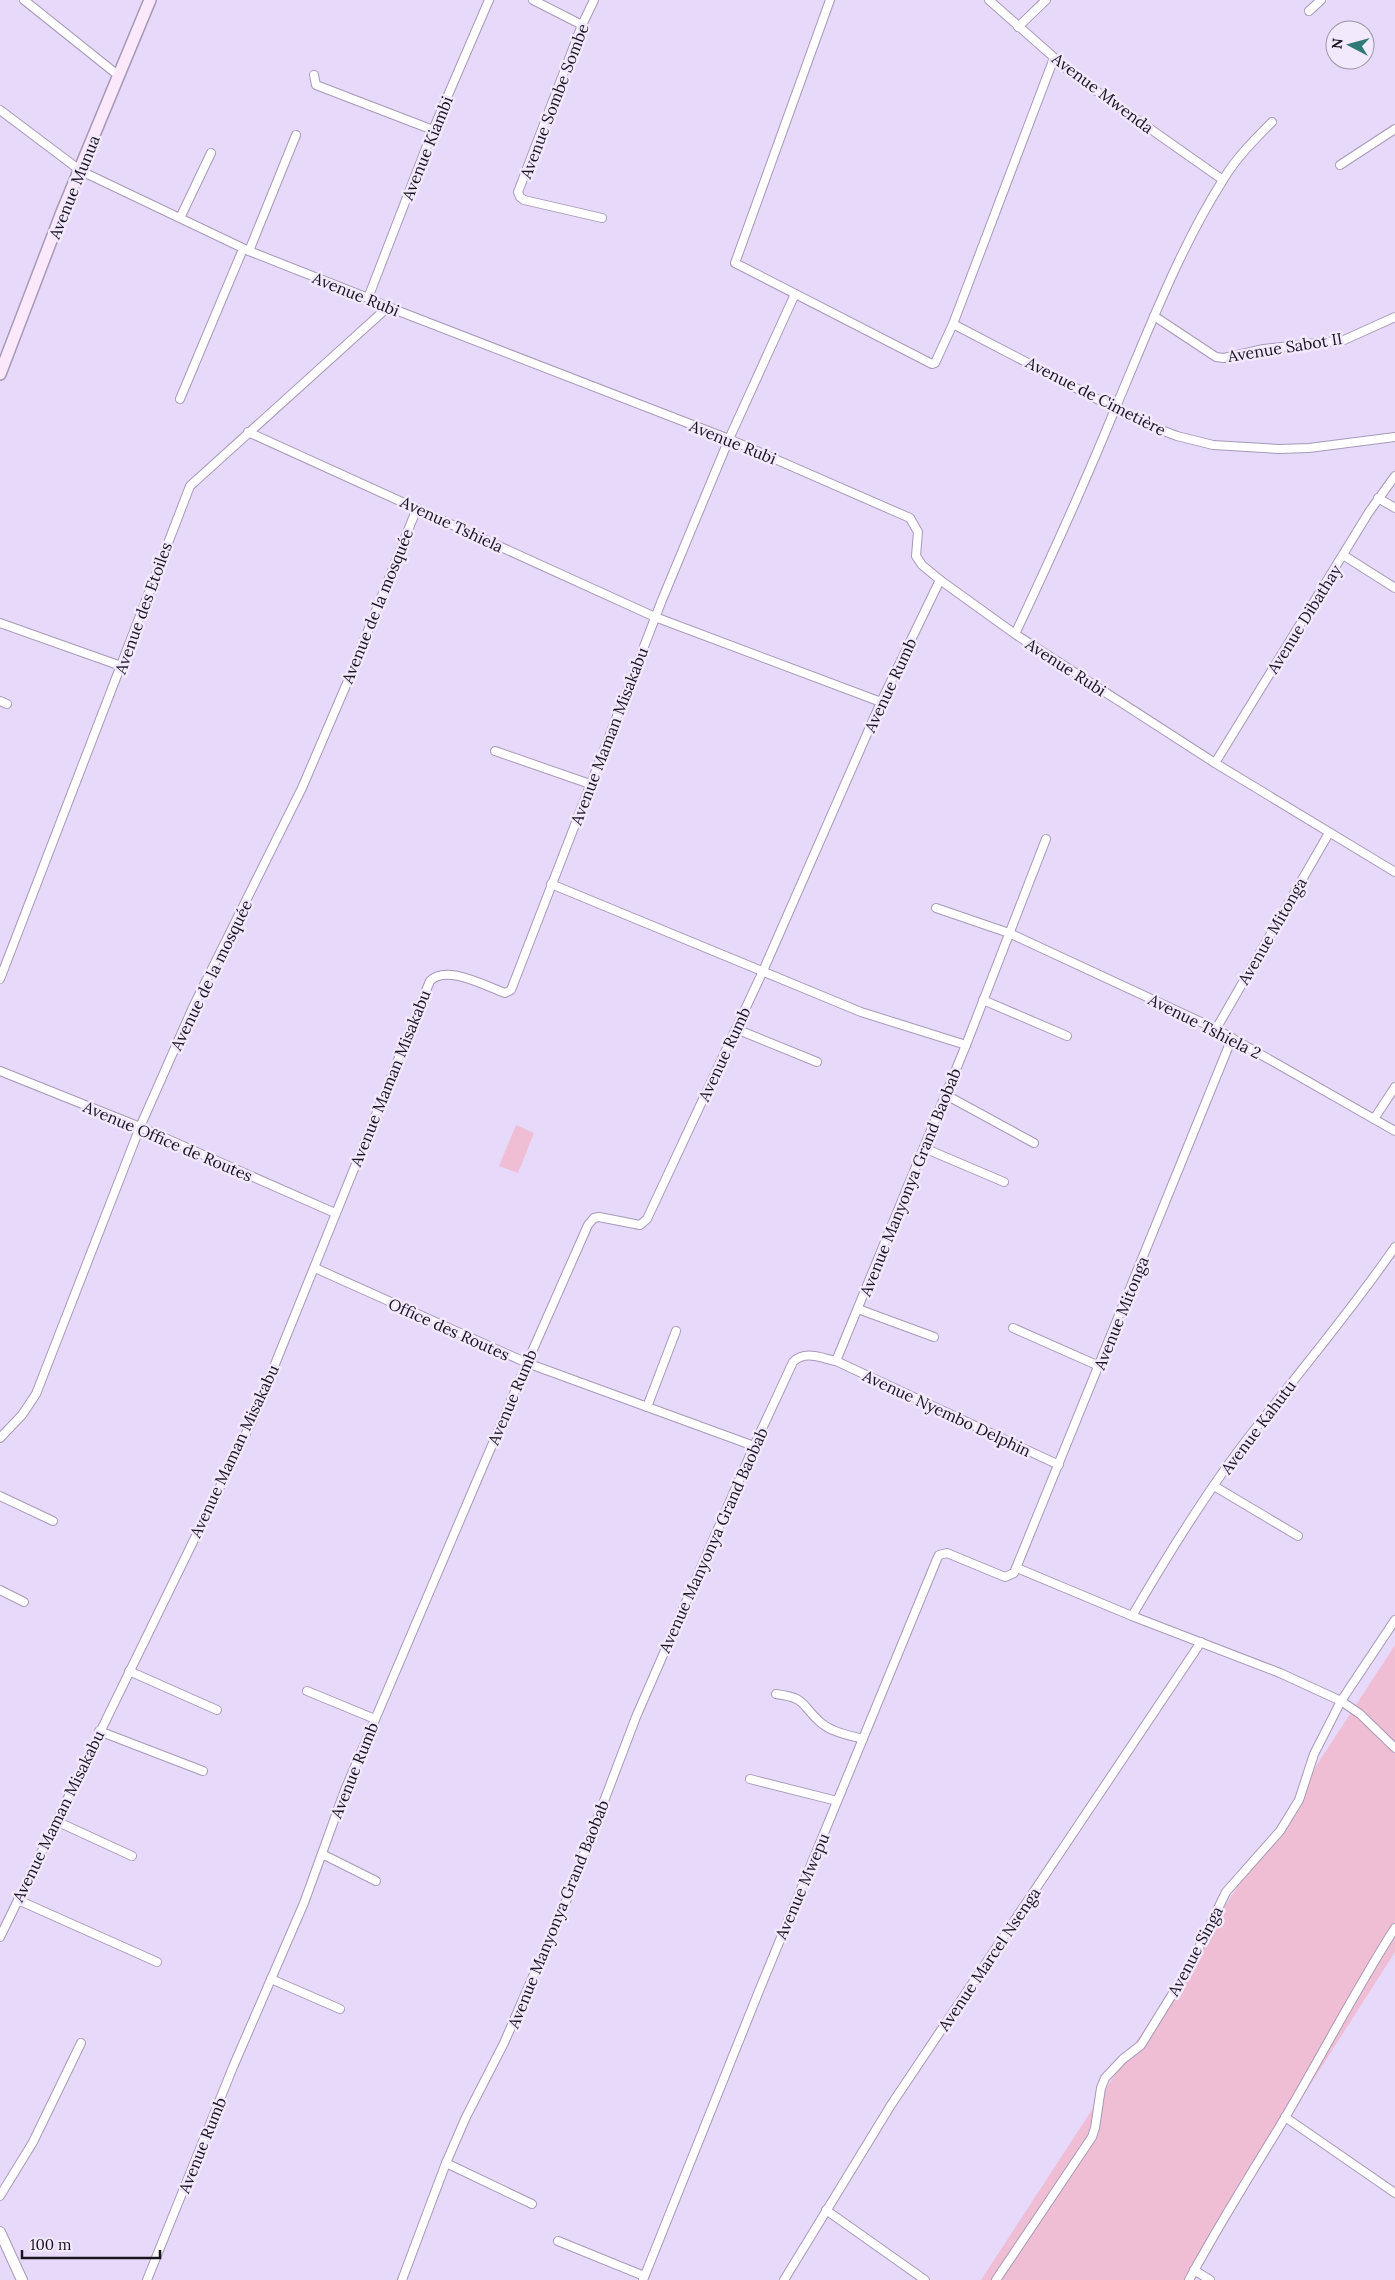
<svg xmlns="http://www.w3.org/2000/svg" width="1395" height="2280" font-family="Lora,serif">
<style>
.green{fill:#f0bed4}
.lines{fill:none;stroke-linecap:round;stroke-linejoin:round}
.minor-casing{stroke:#a799b8;stroke-width:10}
.tertiary-casing{stroke:#a799b8;stroke-width:12}
.secondary-casing{stroke:#a799b8;stroke-width:14}
.minor{stroke:#fff;stroke-width:8}
.tertiary{stroke:#fff;stroke-width:10}
.secondary{stroke:#fbe8fa;stroke-width:11}
.labels{text-anchor:middle;dominant-baseline:central;stroke-width:5;stroke-linejoin:round;paint-order:stroke}
.street-label{font-size:16px;fill:#1a1420;stroke:#f2e9fd}
</style>
<rect width="100%" height="100%" fill="#e7d9fa"/>
<g class="green">
<path d="M516 1125 534 1133 518 1173 499 1166Z"/>
<path d="M1395 1645V1952L1283 2127 1194 2280H981Z"/>
</g>
<g class="lines">
<g class="minor-casing">
<g id="minor">
<path d="M24 0 119 76"/>
<path d="M533 0 582 25"/>
<path d="M594 0 582 25 518 192 520 197 524 200 602 218"/>
<path d="M830 0 735 263 932 364 935 363 953 324 1054 58"/>
<path d="M989 0 1075 76 1223 180"/>
<path d="M1309 11 1321 0"/>
<path d="M1018 27 1046 0"/>
<path d="M314 75 316 85 433 130"/>
<path d="M0 110 81 171 249 251 368 298 388 307 729 439 910 518 918 532 916 556 922 565 940 580 1015 634 1215 763 1395 872"/>
<path d="M1340 165 1395 129"/>
<path d="M180 218 211 153"/>
<path d="M249 251 296 135"/>
<path d="M368 298 433 130 489 0"/>
<path d="M1154 316 1216 357 1224 358 1264 349 1344 340 1395 317"/>
<path d="M953 324 1143 423 1177 436 1213 445 1279 449 1309 448 1395 437"/>
<path d="M180 399 243 249"/>
<path d="M248 432 655 617 881 702"/>
<path d="M1378 498 1395 508"/>
<path d="M1343 555 1395 588"/>
<path d="M0 623 121 666"/>
<path d="M1015 634C1050 560 1084 485 1115 409 1147 334 1179 249 1223 180 1236 158 1254 140 1272 122"/>
<path d="M0 701 7 704"/>
<path d="M495 751 590 784"/>
<path d="M1215 763 1369 512 1395 476"/>
<path d="M551 884 861 1012 966 1045"/>
<path d="M936 908 1009 933 1216 1029 1395 1131"/>
<path d="M0 979 190 486 388 307"/>
<path d="M983 1000 1067 1036"/>
<path d="M736 1029 817 1062"/>
<path d="M1216 1029 1329 833"/>
<path d="M0 1071 140 1127 335 1213"/>
<path d="M946 1095 1034 1143"/>
<path d="M1374 1119 1395 1087"/>
<path d="M924 1148 1004 1182"/>
<path d="M315 1268 527 1363 754 1446"/>
<path d="M858 1309 934 1337"/>
<path d="M1013 1328 1099 1366"/>
<path d="M836 1361 966 1045 1046 839"/>
<path d="M647 1407 676 1331"/>
<path d="M0 1438 22 1415 36 1394 140 1127 194 1005 302 788 347 683 417 508"/>
<path d="M1214 1486 1298 1536"/>
<path d="M0 1496 53 1521"/>
<path d="M1017 1568 1132 1616 1280 1673 1341 1701 1360 1714 1395 1748"/>
<path d="M0 1590 24 1602"/>
<path d="M1132 1616C1167 1556 1203 1497 1245 1442 1295 1377 1349 1314 1395 1247"/>
<path d="M129 1671 217 1710"/>
<path d="M307 1691 375 1719"/>
<path d="M776 1694C807 1698 800 1704 820 1722 831 1732 848 1735 863 1739"/>
<path d="M99 1731 203 1771"/>
<path d="M750 1779 837 1801"/>
<path d="M56 1821 132 1856"/>
<path d="M322 1854 376 1881"/>
<path d="M18 1900 157 1962"/>
<path d="M0 1937 252 1421 430 981C446 964 485 986 505 993L511 990 662 600 729 439 795 294"/>
<path d="M271 1979 340 2009"/>
<path d="M1285 2117 1395 2193"/>
<path d="M446 2163 532 2204"/>
<path d="M0 2196 33 2142 81 2043"/>
<path d="M826 2210 925 2280"/>
<path d="M558 2241 644 2276"/>
<path d="M1194 2270 1210 2280"/>
<path d="M147 2280 233 2067 304 1903 345 1790 527 1363 588 1225 594 1218 599 1217 640 1225 647 1219 763 971 881 702 940 580"/>
<path d="M402 2280 446 2163 466 2117 504 2043 566 1901 636 1717 754 1446 793 1362C805 1350 821 1358 836 1361L1059 1465"/>
<path d="M643 2280 759 1991 937 1559 939 1555 947 1553 1005 1577 1014 1573 1232 1038"/>
<path d="M784 2280 891 2105 1201 1642"/>
<path d="M996 2280 1092 2137 1095 2128 1101 2088 1105 2078 1123 2059 1141 2045 1191 1964 1226 1892 1280 1831 1299 1800 1314 1754 1341 1701 1395 1620"/>
<path d="M1189 2280C1219 2224 1253 2171 1286 2116 1323 2053 1356 1989 1395 1928"/>
</g>
</g>
<g class="tertiary-casing">
<path id="tertiary" d="M0 2232 22 2280"/>
</g>
<g class="secondary-casing">
<path id="secondary" d="M0 374 62 212 150 0"/>
</g>
<use href="#minor" class="minor"/>
<use href="#tertiary" class="tertiary"/>
<use href="#secondary" class="secondary"/>
</g>
<g class="labels">
<g class="street-label">
<text transform="translate(1103 93) rotate(37)">Avenue Mwenda</text>
<text transform="translate(554 101) rotate(-69)">Avenue Sombe Sombe</text>
<text transform="translate(427 148) rotate(-68)">Avenue Kiambi</text>
<text transform="translate(74 187) rotate(-68)">Avenue Munua</text>
<text transform="translate(356 294) rotate(22)">Avenue Rubi</text>
<text transform="translate(1285 347) rotate(-9)">Avenue Sabot II</text>
<text transform="translate(1096 396) rotate(27)">Avenue de Cimetière</text>
<text transform="translate(733 442) rotate(22)">Avenue Rubi</text>
<text transform="translate(452 524) rotate(25)">Avenue Tshiela</text>
<text transform="translate(377 606) rotate(-68)">Avenue de la mosquée</text>
<text transform="translate(143 608) rotate(-70)">Avenue des Etoiles</text>
<text transform="translate(1304 619) rotate(-58)">Avenue Dibathay</text>
<text transform="translate(1066 667) rotate(33)">Avenue Rubi</text>
<text transform="translate(890 685) rotate(-65)">Avenue Rumb</text>
<text transform="translate(609 736) rotate(-69)">Avenue Maman Misakabu</text>
<text transform="translate(1272 931) rotate(-60)">Avenue Mitonga</text>
<text transform="translate(211 975) rotate(-64)">Avenue de la mosquée</text>
<text transform="translate(1205 1026) rotate(27)">Avenue Tshiela 2</text>
<text transform="translate(724 1054) rotate(-65)">Avenue Rumb</text>
<text transform="translate(390 1078) rotate(-68)">Avenue Maman Misakabu</text>
<text transform="translate(168 1141) rotate(23)">Avenue Office de Routes</text>
<text transform="translate(910 1182) rotate(-68)">Avenue Manyonya Grand Baobab</text>
<text transform="translate(1121 1313) rotate(-68)">Avenue Mitonga</text>
<text transform="translate(449 1329) rotate(24)">Office des Routes</text>
<text transform="translate(512 1397) rotate(-67)">Avenue Rumb</text>
<text transform="translate(947 1413) rotate(25)">Avenue Nyembo Delphin</text>
<text transform="translate(1258 1427) rotate(-53)">Avenue Kahutu</text>
<text transform="translate(234 1451) rotate(-65)">Avenue Maman Misakabu</text>
<text transform="translate(713 1540) rotate(-66)">Avenue Manyonya Grand Baobab</text>
<text transform="translate(354 1770) rotate(-68)">Avenue Rumb</text>
<text transform="translate(58 1816) rotate(-64)">Avenue Maman Misakabu</text>
<text transform="translate(802 1886) rotate(-67)">Avenue Mwepu</text>
<text transform="translate(558 1914) rotate(-68)">Avenue Manyonya Grand Baobab</text>
<text transform="translate(1195 1951) rotate(-62)">Avenue Singa</text>
<text transform="translate(989 1959) rotate(-56)">Avenue Marcel Nsenga</text>
<text transform="translate(202 2145) rotate(-68)">Avenue Rumb</text>
</g>
</g>
<g transform="translate(1350 45) rotate(276)"><circle r="24" fill="#f2e9fd" stroke="#9c94a5"/>
<path d="M0-4L9 19L0 12L-9 19Z" fill="#307977"/>
<text y="-8" font-size="14" font-weight="bold" text-anchor="middle" fill="#1a1420">N</text>
</g>
<path d="M22 2250v8h138v-8" fill="none" stroke="#1a1420" stroke-width="2.5"/>
<text x="30" y="2250" font-size="15" fill="#1a1420" stroke="#f2e9fd" stroke-width="4" paint-order="stroke">100 m</text>
</svg>
